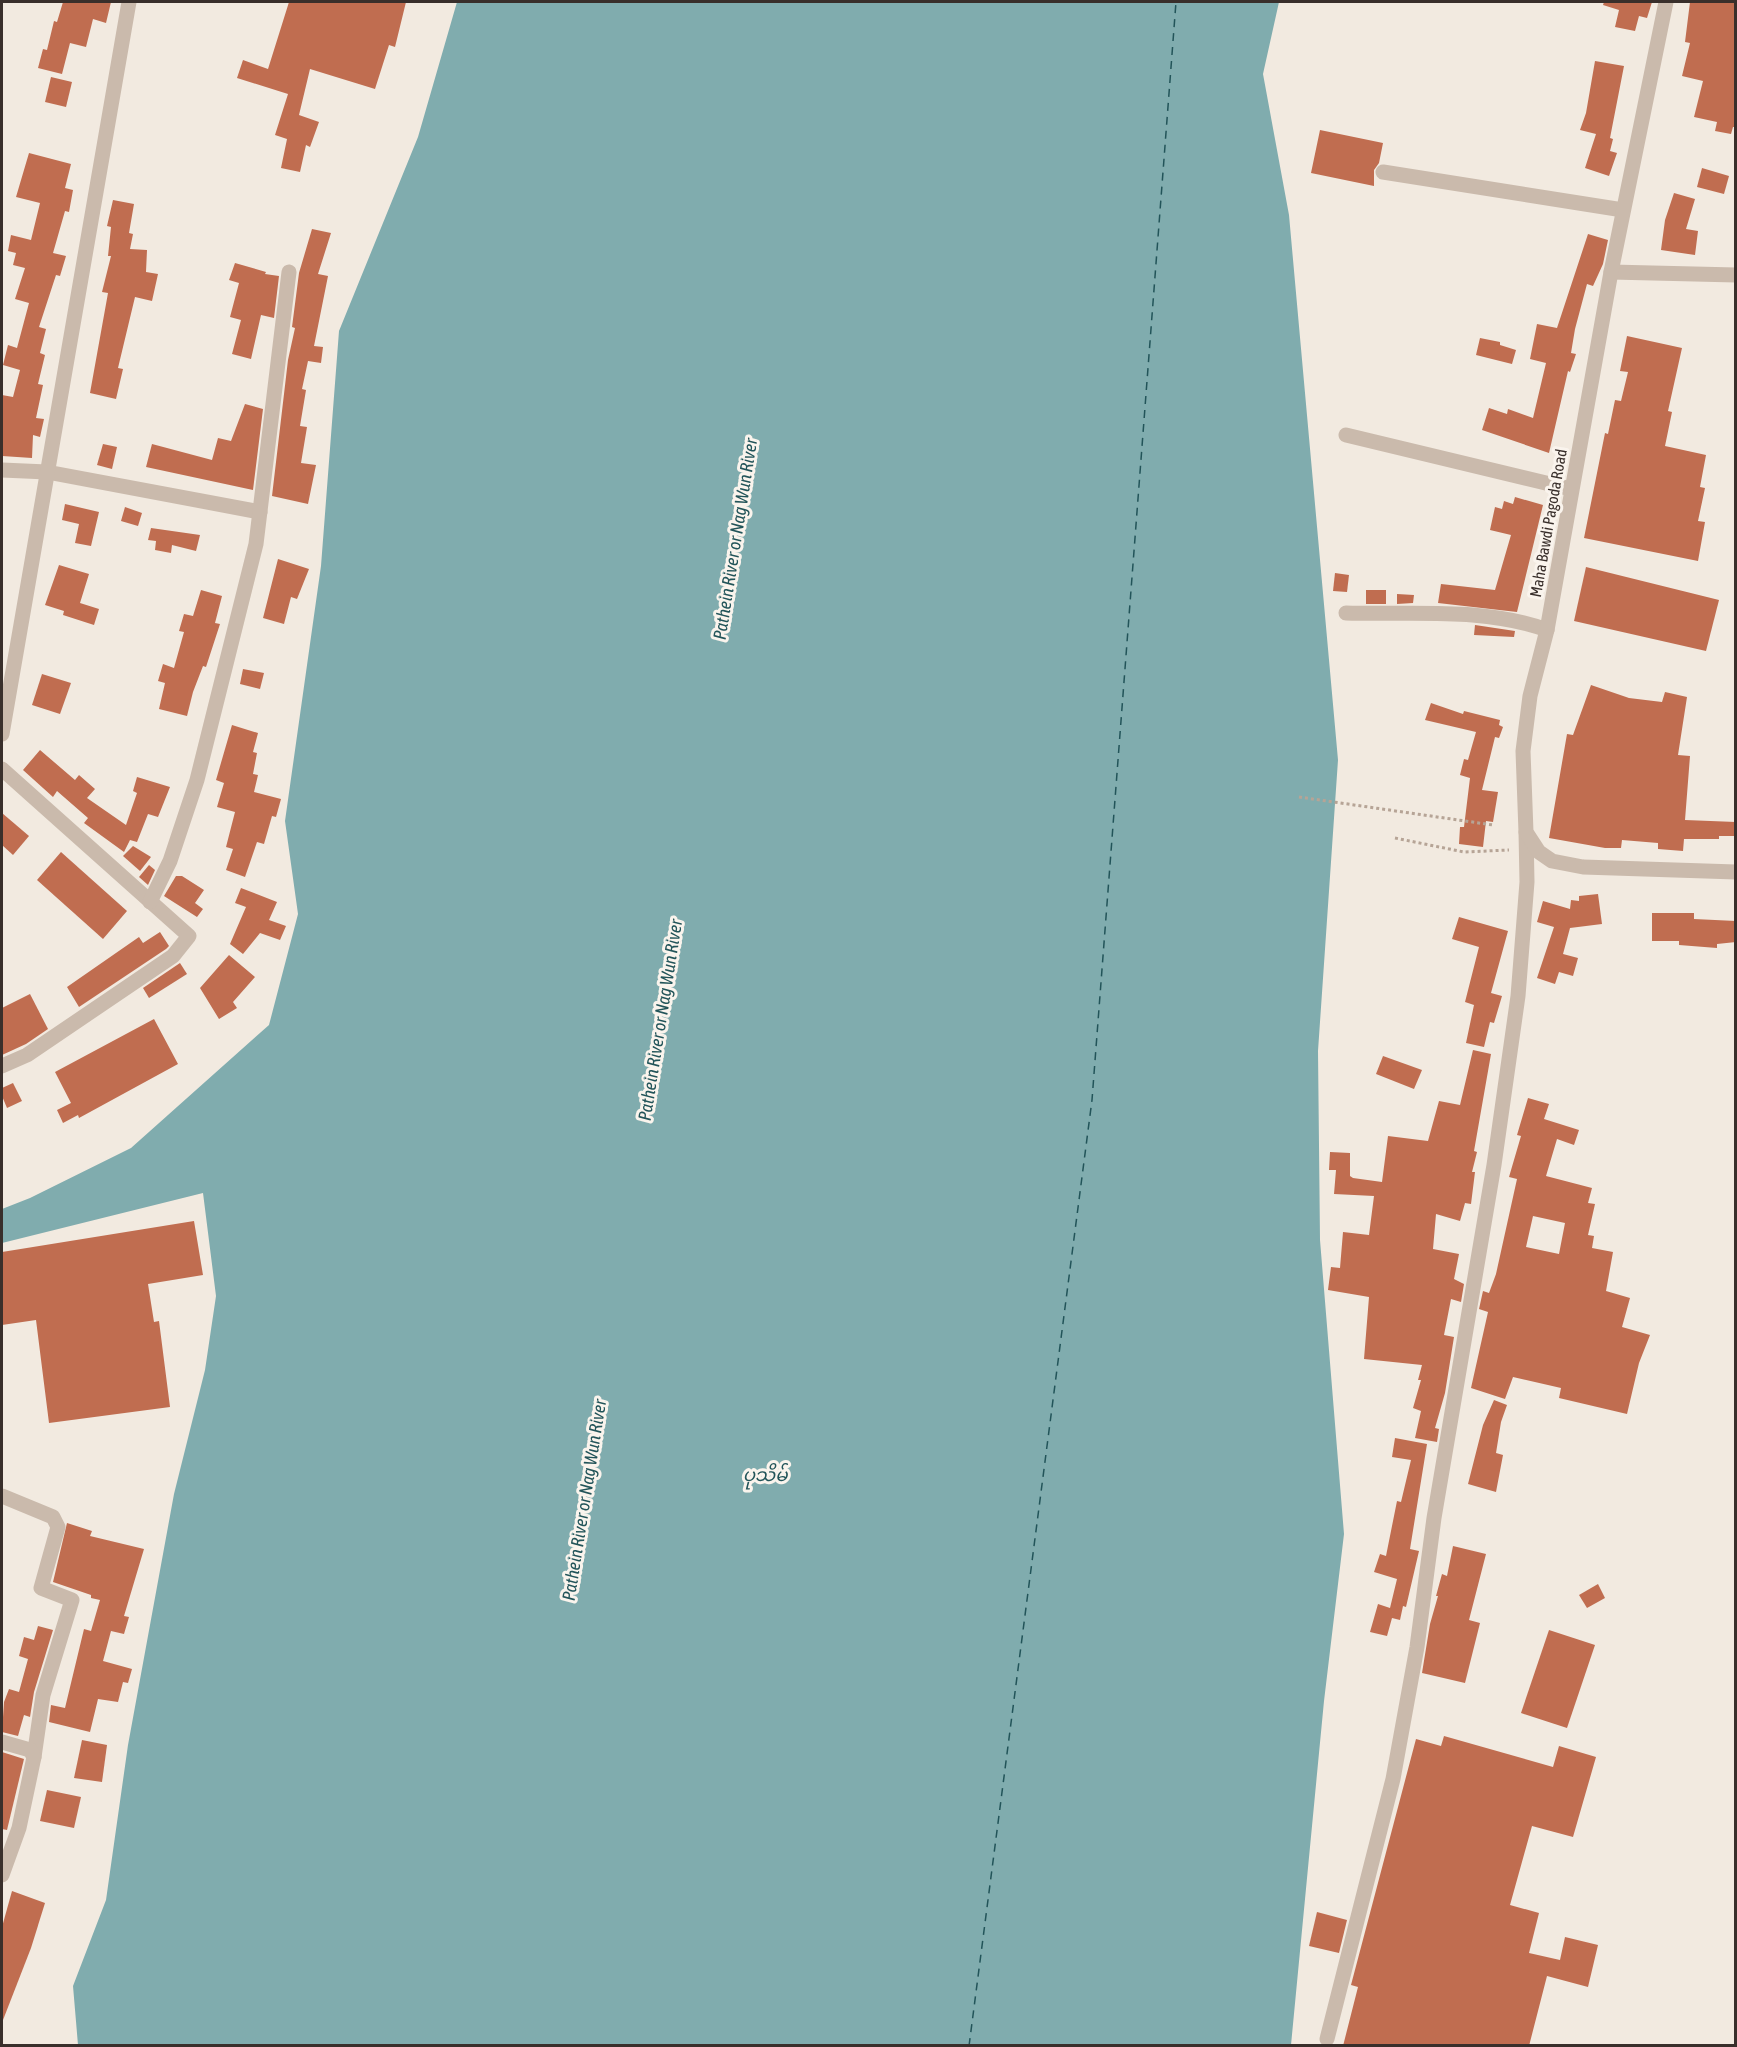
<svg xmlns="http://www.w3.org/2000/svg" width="1737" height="2047" font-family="'Asap Condensed','Noto Sans Myanmar',sans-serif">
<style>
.water{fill:#80acae}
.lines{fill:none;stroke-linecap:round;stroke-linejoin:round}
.ferry{stroke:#225459;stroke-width:1.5;stroke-dasharray:8 6;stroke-linecap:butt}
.building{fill:#c06d50;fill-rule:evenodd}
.path{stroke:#b6a496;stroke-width:3;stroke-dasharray:3 3;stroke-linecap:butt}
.minor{stroke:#cabaac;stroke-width:15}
.tertiary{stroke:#cabaac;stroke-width:15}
.labels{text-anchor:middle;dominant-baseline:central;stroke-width:6;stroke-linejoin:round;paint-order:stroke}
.street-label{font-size:16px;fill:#392f2b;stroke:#faf4ed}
.water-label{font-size:18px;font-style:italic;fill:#225459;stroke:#faf4ed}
</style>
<rect width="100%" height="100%" fill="#f2eae0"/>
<path class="water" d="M457 2H1279L1263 74 1289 215 1338 760 1318 1051 1320 1240 1344 1534 1324 1701 1291 2045H78L73 1986 106 1900 128 1745 174 1494 205 1370 216 1296 203 1193 2 1243V1209L30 1198 131 1148 269 1025 298 914 285 821 321 566 339 331 418 137Z"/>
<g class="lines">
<path class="ferry" d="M969 2046 1092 1100 1176 2"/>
</g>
<g class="building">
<path d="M63 2H111L106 23 93 19 86 47 70 43 62 74 38 68 43 49 47 50 54 21 57 22Z"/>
<path d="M289 2H406L395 47 389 45 375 89 310 69 299 115 319 122 310 147 306 145 300 172 281 168 287 139 275 135 288 94 237 78 243 60 268 69Z"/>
<path d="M1604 2H1652L1647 18 1639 16 1635 31 1615 27 1619 10 1603 5Z"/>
<path d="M1690 2H1736V127H1733L1731 134 1715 131 1717 122 1694 117 1703 81 1682 76 1690 43 1685 42Z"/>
<path d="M1595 61 1624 66 1610 138 1613 139 1610 151 1617 153 1609 176 1585 168 1596 134 1580 130 1586 113Z"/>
<path d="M51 77 72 82 66 107 45 102Z"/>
<path d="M1320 130 1383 143 1379 163 1374 170V186L1311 173Z"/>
<path d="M29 153 71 164 65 188 73 190 69 212 65 211 53 253 66 256 60 276 56 275 39 327 46 329 40 353 45 355 38 384 43 385 36 418 44 419 40 437 33 435 32 458 2 456V395L13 397 20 370 3 365 8 345 17 348 29 303 15 299 25 268 13 265 16 253 8 251 11 235 31 240 40 203 16 197Z"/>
<path d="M1702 168 1729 176 1724 194 1697 187Z"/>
<path d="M1674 193 1695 199 1686 229 1698 231 1695 255 1661 250 1665 220Z"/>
<path d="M113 200 134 204 129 233 133 234 130 249 147 250 146 272 158 274 152 301 135 297 118 368 123 369 116 399 90 393 108 293 102 292 111 256H108L111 227 107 226Z"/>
<path d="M312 229 331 233 318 274 328 276 314 346 323 347 321 363 308 361 302 389 306 390 300 426 307 427 301 463 316 465 308 504 272 496 288 360 295 328 292 327 299 273Z"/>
<path d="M1588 234 1608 240 1603 264 1593 286 1587 284 1575 329 1571 353 1576 354 1570 372 1568 371 1549 453 1482 430 1489 408 1507 414 1508 409 1533 418 1546 363 1530 359 1537 324 1557 328Z"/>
<path d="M235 263 266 272 265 274 279 276 274 318 261 315 251 359 232 354 241 320 230 317 239 283 229 280Z"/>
<path d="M1627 336 1682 348 1668 411 1672 412 1665 446 1706 455 1700 487 1705 488 1698 521 1705 522 1698 561 1584 538 1605 433 1608 434 1615 400 1621 401 1628 372 1620 371Z"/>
<path d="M1480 338 1500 342V345L1516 350 1512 364 1476 355Z"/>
<path d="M245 404 263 409 253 490 146 467 152 444 212 460 218 438 231 441Z"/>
<path d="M103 444 117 447 112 469 97 465Z"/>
<path d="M1515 497 1543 505 1517 612 1438 603 1441 584 1495 590 1511 535 1490 530 1495 507 1502 509 1504 501 1513 504Z"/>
<path d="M65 504 99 512 91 546 75 543 79 524 62 520Z"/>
<path d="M125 507 142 513 138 526 121 521Z"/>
<path d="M151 528 200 535 196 551 172 545 171 553 155 550 156 541 148 540Z"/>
<path d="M278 559 309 569 297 599 291 597 284 624 263 618Z"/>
<path d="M59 565 89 574 80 603 99 609 94 625 63 615 64 611 45 605Z"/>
<path d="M1586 567 1719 600 1706 651 1574 621Z"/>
<path d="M1335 573 1349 575 1347 592 1333 591Z"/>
<path d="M201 590 222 596 215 623 220 624 206 667 203 666 193 692 187 716 159 709 165 683 158 681 163 664 174 668 184 632 179 631 184 614 193 616Z"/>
<rect x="1366" y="590" width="20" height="14"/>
<path d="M1397 594 1414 595 1413 603 1397 604Z"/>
<path d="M1475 625 1515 631 1514 637 1474 635Z"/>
<path d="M243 669 264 673 260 689 240 684Z"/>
<path d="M42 674 71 683 60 714 32 705Z"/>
<path d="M1591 685 1629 698 1662 702 1665 692 1687 697 1678 755 1690 756 1685 820 1736 822V836H1719V839H1684L1683 851 1658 849V843L1622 840 1621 848H1605L1549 838 1567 734 1573 735Z"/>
<path d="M1431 703 1463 714 1464 711 1500 720 1499 725 1503 727 1499 738 1495 737 1482 790 1498 792 1493 822 1486 821 1483 847 1459 844 1460 827H1464L1470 778 1460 775 1464 759 1468 760 1476 732 1425 720Z"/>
<path d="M232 725 258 733 253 752 257 753 253 774 258 775 254 792 281 799 276 817 272 816 264 844 257 842 245 877 226 870 233 849 226 847 235 812 217 807 224 783 216 780Z"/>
<path d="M40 750 75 780 79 775 95 789 87 798 126 825 137 793 133 791 137 777 170 787 158 817 148 814 137 842 130 840 124 852 84 823 88 818 57 791 53 797 23 770Z"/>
<path d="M2 813 29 836 13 855 2 845Z"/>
<path d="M133 846 151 857 140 871 123 856Z"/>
<path d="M61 852 127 911 103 939 37 880Z"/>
<path d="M149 865 155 870 148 885 139 877Z"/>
<path d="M176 876H182L204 890 195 903 203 909 197 917 164 896Z"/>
<path d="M241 888 277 902 269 920 286 926 280 940 260 933 243 954 230 944 246 907 235 903Z"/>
<path d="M1598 894 1602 924 1570 928 1563 954 1578 958 1573 976 1559 972 1555 984 1537 978 1554 927 1537 922 1543 901 1570 909 1571 900 1579 901V896Z"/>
<path d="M1652 913H1694V919L1736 921V942L1717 944V948L1679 945V941H1652Z"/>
<path d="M1459 917 1508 931 1491 993 1502 996 1494 1023 1490 1022 1484 1047 1466 1043 1474 1005 1465 1002 1479 947 1452 939Z"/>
<path d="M160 932 169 946 166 949 79 1007 67 987 139 937 143 943Z"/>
<path d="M229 955 255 977 233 1002 237 1008 219 1019 200 988Z"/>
<path d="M180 963 187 974 149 998 143 988Z"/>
<path d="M30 994 48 1029 26 1044 2 1055V1008Z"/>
<path d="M154 1019 178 1064 79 1118 78 1115 63 1123 57 1110 71 1103 55 1072Z"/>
<path d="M1473 1050 1491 1054 1474 1151 1477 1152 1472 1172H1475L1471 1204 1465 1203 1460 1221 1436 1214 1433 1249 1459 1254 1454 1279 1464 1284 1461 1302 1451 1299 1444 1335 1454 1337 1445 1393 1435 1428 1439 1429 1437 1442 1415 1438 1421 1411 1413 1408 1421 1380H1418L1422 1365 1364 1359 1369 1297 1328 1290 1331 1267 1340 1268 1343 1232 1369 1235 1374 1196 1334 1194 1336 1170H1329L1330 1152 1350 1153V1176L1353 1178 1382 1182 1388 1136 1428 1141 1439 1101 1460 1105Z"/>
<path d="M1383 1056 1422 1070 1414 1089 1376 1074Z"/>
<path d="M13 1083 22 1101 7 1108 2 1096V1088Z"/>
<path d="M1528 1098 1549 1104 1544 1119 1579 1130 1574 1145 1557 1139 1546 1176 1592 1188 1588 1203 1595 1204 1588 1235 1594 1236 1592 1248 1613 1252 1606 1291 1630 1298 1622 1327 1650 1335 1639 1363 1627 1414 1559 1398 1561 1388 1513 1377 1505 1399 1471 1388 1488 1312 1479 1309 1483 1291 1489 1293 1496 1274 1517 1179 1509 1177 1521 1136 1517 1135ZM1533 1216 1565 1223 1559 1254 1526 1247Z"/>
<path d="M194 1221 203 1275 148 1284 154 1322 159 1321 170 1407 49 1423 36 1320 2 1325V1252Z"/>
<path d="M1494 1400 1507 1405 1501 1422 1496 1453 1503 1455 1496 1492 1468 1484 1483 1425Z"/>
<path d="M1395 1438 1427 1444 1410 1549 1419 1551 1406 1607 1403 1606 1400 1620 1392 1618 1387 1636 1370 1632 1378 1604 1390 1608 1397 1579 1374 1572 1380 1554 1386 1556 1397 1501 1401 1502 1411 1460 1392 1457Z"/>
<path d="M67 1523 92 1531 90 1536 144 1549 124 1616 129 1617 124 1634 111 1631 103 1661 132 1669 128 1683 123 1682 118 1702 98 1699 90 1732 49 1722 51 1705 65 1708 84 1629 91 1631 100 1600 91 1598V1595L53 1582Z"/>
<path d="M1453 1546 1486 1554 1469 1620 1480 1623 1465 1683 1422 1673 1430 1624 1438 1596H1436L1442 1574 1447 1576Z"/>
<path d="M1598 1584 1605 1598 1587 1608 1579 1595Z"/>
<path d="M38 1626 53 1630 34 1692 30 1717 24 1715 18 1736 2 1732 4 1702 9 1689 19 1692 28 1659 19 1656 24 1637 34 1640Z"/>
<path d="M1549 1630 1595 1645 1567 1728 1521 1713Z"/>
<path d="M1444 1736 1553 1767 1559 1746 1596 1757 1573 1837 1532 1826 1510 1905 1539 1913 1529 1953 1560 1960 1565 1937 1598 1945 1588 1987 1547 1976 1529 2046H1343L1358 1987 1351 1985 1416 1739 1441 1746Z"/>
<path d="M82 1740 107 1745 102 1782 74 1778Z"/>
<path d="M2 1752 24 1759 7 1830 2 1829Z"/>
<path d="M47 1790 81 1797 74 1828 40 1821Z"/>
<path d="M12 1891 45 1903 31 1948 3 2020 2 1927Z"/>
<path d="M1317 1912 1347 1920 1339 1953 1309 1946Z"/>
</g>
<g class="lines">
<g class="path">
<path d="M1299 797 1493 825"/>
<path d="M1395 838 1464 852 1509 850"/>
</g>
<g class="minor">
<path d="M1383 172 1623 210"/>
<path d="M1611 272 1736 275"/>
<path d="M1346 435 1571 489"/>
<path d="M2 470 47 472 260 512"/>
<path d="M1346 613C1412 615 1484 607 1547 630"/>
<path d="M2 734 129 2"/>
<path d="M2 769 189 936 173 956 27 1055 2 1066"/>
<path d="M150 902 170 861 197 780 256 544 289 272"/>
<path d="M2 1496 53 1517 58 1527 41 1588 72 1600 43 1695 34 1757 19 1828 2 1875"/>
<path d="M2 1742 30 1750 34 1757"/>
<path d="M1327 2039 1393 1779 1417 1647 1434 1518 1494 1165 1518 996 1527 882 1526 832"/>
</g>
<path class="tertiary" d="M1666 2 1611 272 1547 630 1530 696 1523 751 1526 832 1539 852 1552 861 1583 867 1736 872"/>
</g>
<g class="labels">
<g class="street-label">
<text transform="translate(1548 523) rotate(-80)">Maha Bawdi Pagoda Road</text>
</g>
<g class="water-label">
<text transform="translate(735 539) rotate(-81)">Pathein River or Nag Wun River</text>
<text transform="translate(660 1020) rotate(-81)">Pathein River or Nag Wun River</text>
<text x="765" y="1474">ပုသိမ်</text>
<text transform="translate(584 1500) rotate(-81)">Pathein River or Nag Wun River</text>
</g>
</g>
<rect width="1737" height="2047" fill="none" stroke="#392f2b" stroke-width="6"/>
</svg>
